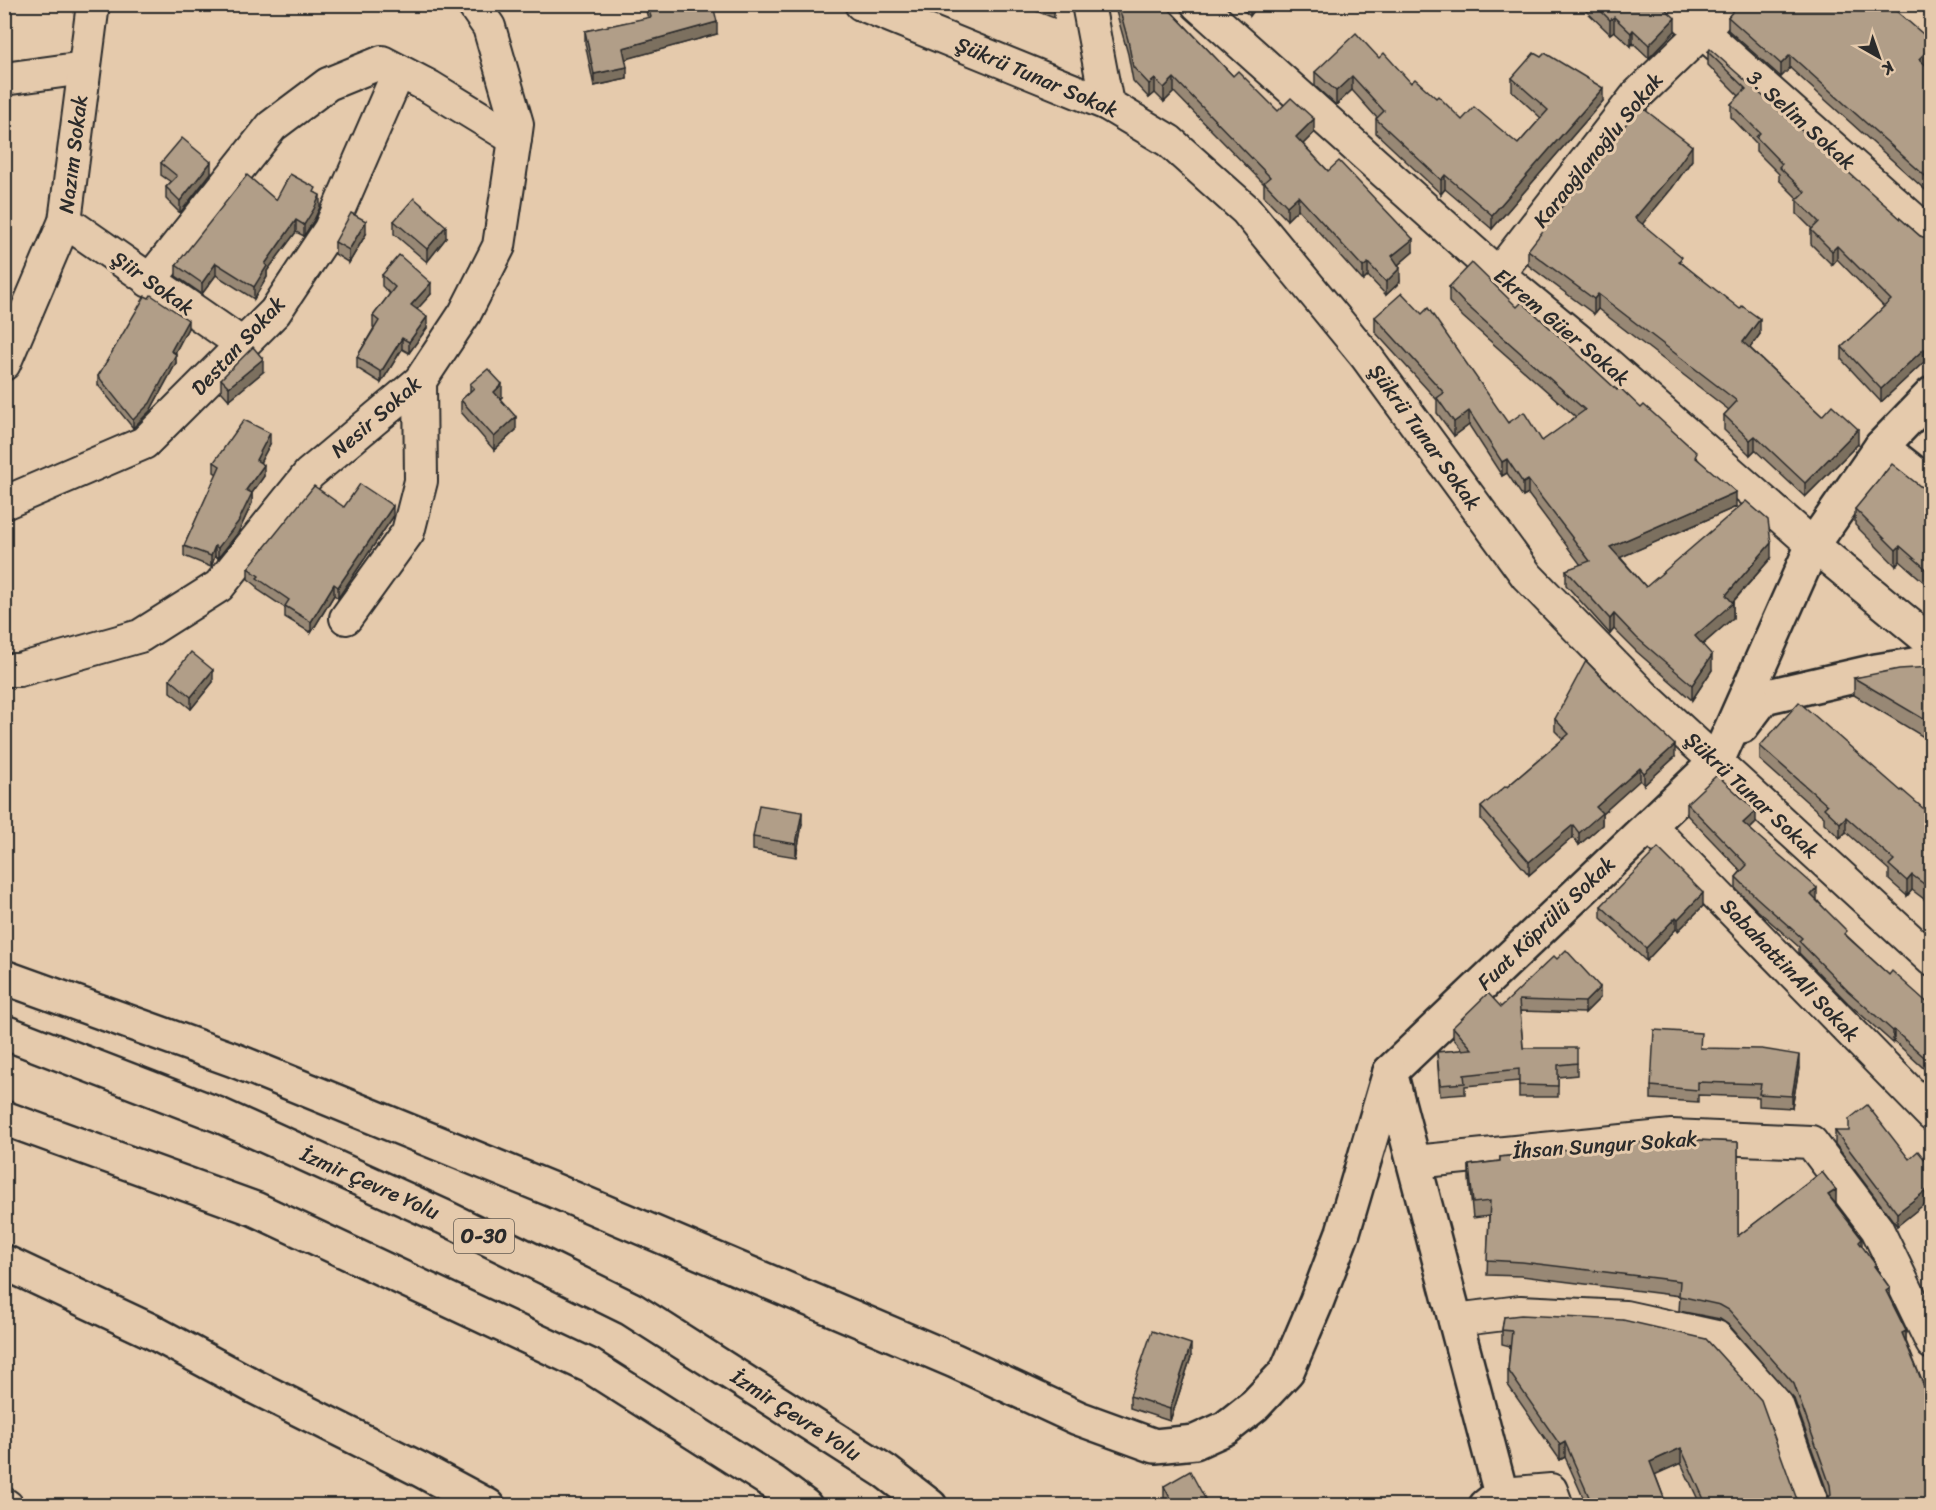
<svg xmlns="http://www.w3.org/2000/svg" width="1936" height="1510" font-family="Sriracha,sans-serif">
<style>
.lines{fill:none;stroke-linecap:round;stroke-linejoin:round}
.minor-casing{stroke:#2b2b2b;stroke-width:36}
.secondary-casing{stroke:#2b2b2b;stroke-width:38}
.motorway-casing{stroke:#2b2b2b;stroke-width:38}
.minor{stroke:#e5caac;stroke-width:32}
.secondary{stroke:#e5caac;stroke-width:33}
.motorway{stroke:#e5caac;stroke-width:33}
.wall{fill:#988875;stroke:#2b2b2b;stroke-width:1.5}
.shaded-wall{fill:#7c6f5f;stroke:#2b2b2b;stroke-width:1.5}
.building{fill:#b19e88;stroke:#2b2b2b;stroke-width:1.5}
.labels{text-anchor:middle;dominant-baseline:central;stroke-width:6;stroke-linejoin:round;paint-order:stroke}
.shield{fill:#e5caac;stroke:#635b52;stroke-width:1.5}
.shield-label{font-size:20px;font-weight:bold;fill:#2b2b2b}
.street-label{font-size:21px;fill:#2b2b2b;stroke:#e5caac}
</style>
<rect width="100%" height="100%" fill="#e5caac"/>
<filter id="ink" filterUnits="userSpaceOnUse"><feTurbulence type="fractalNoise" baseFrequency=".0167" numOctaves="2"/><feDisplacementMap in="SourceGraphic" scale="12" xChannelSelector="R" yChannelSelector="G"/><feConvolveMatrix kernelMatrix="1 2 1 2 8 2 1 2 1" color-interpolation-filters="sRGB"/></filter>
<g filter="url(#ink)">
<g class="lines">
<g class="minor-casing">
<g id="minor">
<path d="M861 4 1107 104 1169 141 1246 210 1366 356 1527 576 1643 695 1932 960"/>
<path d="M1088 4 1107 104"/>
<path d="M1197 4 1498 274 1604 361 1813 545 1932 643"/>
<path d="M1671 4 1932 236"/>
<path d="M1900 4 1932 32"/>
<path d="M4 79 84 68"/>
<path d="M65 221 242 344"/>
<path d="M1498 274 1637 95 1702 32 1727 4"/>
<path d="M149 281 272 126 328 84 382 62 430 87 515 139"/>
<path d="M4 364 65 221 93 4"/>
<path d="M4 503 144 443 275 312 330 229 399 71"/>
<path d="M346 618 408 532 421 481 420 381"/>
<path d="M4 670H19L140 636 219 586 309 474 420 381 465 313 499 246 515 139 517 124 489 27 473 4"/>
<path d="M1649 825 1932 1115"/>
<path d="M1415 1162 1672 1136 1811 1142 1877 1229 1932 1343"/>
<path d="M1455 1320 1520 1312 1625 1317 1716 1337 1777 1405 1813 1506"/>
<path d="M1501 1494 1551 1490 1557 1506"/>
<path d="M4 1504 7 1506"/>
</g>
</g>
<g class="secondary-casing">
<g id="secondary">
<path d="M1881 447 1932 487"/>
<path d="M1742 726 1764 697 1876 671 1932 662"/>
<path d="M1500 1506 1501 1494 1390 1072 1717 761 1813 545 1881 447 1932 394"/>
</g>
</g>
<g class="motorway-casing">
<g id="motorway">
<path d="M4 977 234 1060 553 1190 955 1361 1078 1418 1155 1446 1195 1442 1226 1428 1255 1405 1287 1371 1316 1303 1343 1232 1390 1072"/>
<path d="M4 1032 219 1115 444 1217 631 1309 886 1472 930 1506"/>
<path d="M4 1118 255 1209 590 1366 774 1483 805 1506"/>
<path d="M4 1262 151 1331 255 1387 421 1470 488 1506"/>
<path d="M1486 1506 1501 1494"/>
</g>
</g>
<use href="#minor" class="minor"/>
<use href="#secondary" class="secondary"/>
<use href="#motorway" class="motorway"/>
</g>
<g class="wall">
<path d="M644 4H679L681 11 717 34 625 59 627 79 594 86 585 43V31L648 18Z"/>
<path d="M1018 4H1054V18Z"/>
<path d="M1114 4H1164L1233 76 1278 111 1314 133 1303 144 1328 171 1413 252 1398 265 1400 282 1386 295 1368 276 1363 281 1298 209 1287 220 1264 196V184L1174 92 1164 102 1155 93 1149 98 1133 81 1128 54Z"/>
<path d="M1236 4H1259L1250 16Z"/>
<path d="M1586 4H1660L1675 31 1649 58 1633 43 1631 46 1614 31 1610 34 1586 11Z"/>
<path d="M1893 9 1932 42V60L1926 65 1932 71V196L1790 68 1781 77 1728 30V17Z"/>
<path d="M1708 52 1920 236 1932 240V359L1926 364 1924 362 1881 402 1842 360V347L1884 307 1837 259 1832 265 1811 244V230L1812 229 1797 214V200L1798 199 1779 180V174L1756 151V143L1731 117V104L1739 96 1708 65Z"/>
<path d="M1379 58 1411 83 1436 98 1462 120 1518 144 1541 118 1512 91V78L1603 101 1492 229 1445 189 1441 194 1376 133V119L1377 118 1352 90 1336 105 1315 86V72Z"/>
<path d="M1692 160 1672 188 1642 224 1682 263 1760 334 1750 348 1822 416 1858 444 1805 497 1755 450 1750 455 1724 430V415L1729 410 1598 309 1594 314 1528 265V250Z"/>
<path d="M161 163 211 173 180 213 166 199V187L171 182 161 175Z"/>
<path d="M316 193 320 207 314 220 304 236 296 232 267 271V277L254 299 216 275 202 294 176 276V265L276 200Z"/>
<path d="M394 221 446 238 427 262 394 234Z"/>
<path d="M366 234 349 263 335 254V242Z"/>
<path d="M382 275 431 294 417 309 427 328 409 353 402 349 381 383 357 368V357L374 328 373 327V316L390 294 382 286Z"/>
<path d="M1449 287 1517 307 1617 390 1697 458 1736 507 1620 557 1646 587 1771 558 1733 602V618L1702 645 1712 670 1692 700 1637 652 1614 629 1610 634 1566 585V570L1581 565 1528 494 1523 497 1507 473 1502 476 1469 425 1454 436 1437 413V400L1375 332V317L1508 423 1542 441 1576 417 1463 317 1449 302Z"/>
<path d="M188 328 175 353 176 363 150 411 133 428 98 385V376Z"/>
<path d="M263 372 229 400 221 391V379Z"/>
<path d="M470 384 502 397 500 399 516 430 494 450 461 412V400L470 392Z"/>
<path d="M270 444 260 463 264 476 252 493V503L238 533 218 558 215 556 211 567 184 556V546L217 474 214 472V462Z"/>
<path d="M1920 486 1932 492V589L1900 561 1896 566 1855 525V509Z"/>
<path d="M344 507 393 517 338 598 334 595 311 633 285 617V608L257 589V586L248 579V568Z"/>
<path d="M1932 667V742L1854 695V678Z"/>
<path d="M170 679 213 682 191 709 170 692Z"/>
<path d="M1555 719 1675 757 1644 785 1640 780 1602 814V825L1579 845 1573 837 1529 875 1481 819V807L1507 787 1563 739 1555 731Z"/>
<path d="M1760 746 1901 791 1932 816V905L1912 890 1907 896 1889 880V870L1846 832 1840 838 1824 823V817L1760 760Z"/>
<path d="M1687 803 1756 823 1750 829 1817 900 1847 936 1889 975 1932 1007V1076L1894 1041 1893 1043 1848 1003 1799 953V947L1756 909 1736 889V877L1741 871 1687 815Z"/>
<path d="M802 824 796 857 753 850V837Z"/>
<path d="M1601 906H1703L1678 931 1676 929 1646 961 1601 918Z"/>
<path d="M1557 959 1600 998 1585 1013 1520 1011 1523 1048 1577 1063V1075L1558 1077V1097H1519V1081L1465 1086V1094L1440 1096 1437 1052 1463 1050 1453 1038V1027L1501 1007Z"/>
<path d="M1701 1048 1799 1068 1792 1108 1759 1106V1097L1698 1095V1102L1651 1099V1086Z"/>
<path d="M1835 1131 1909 1159 1932 1166V1198L1897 1226 1835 1144Z"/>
<path d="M1673 1139 1738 1142V1236L1822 1172 1836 1190 1835 1204 1862 1239V1247L1876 1265V1268L1890 1288V1299L1906 1331V1341L1930 1401 1932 1400V1506H1823L1826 1503 1829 1497 1794 1399 1729 1325 1720 1319 1679 1311 1680 1296 1522 1276 1487 1275 1489 1216 1473 1218 1469 1179V1165L1500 1161V1157Z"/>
<path d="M1504 1317 1796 1497 1801 1505 1803 1506H1701L1681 1463 1655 1474 1667 1506H1587L1565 1457 1560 1460 1508 1385V1370L1510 1346 1502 1344V1330Z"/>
<path d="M1191 1357 1170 1421 1130 1408V1396Z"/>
<path d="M1164 1486 1209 1506H1168L1164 1498Z"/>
</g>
<g class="shaded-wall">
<path d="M1250 4H1259L1250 16Z"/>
<path d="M1614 17V31L1610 34V20Z"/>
<path d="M1675 18V31L1649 58V45Z"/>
<path d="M717 22V34L623 60V48Z"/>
<path d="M1633 30V43L1631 46V33Z"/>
<path d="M1932 46V60L1919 72V59Z"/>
<path d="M1790 55V68L1781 77V64Z"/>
<path d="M627 67V79L594 86V74Z"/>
<path d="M1352 76V90L1336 105V91Z"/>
<path d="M1174 78V92L1164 102V88Z"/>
<path d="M1155 79V93L1149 98V84Z"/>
<path d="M1603 88V101L1492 229V215Z"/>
<path d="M1314 119V133L1296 151V137Z"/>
<path d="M1692 146V160L1672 188 1635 233V218Z"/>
<path d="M211 162V173L180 213V201Z"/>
<path d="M1445 175V189L1441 194V180Z"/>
<path d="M320 195V207L314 220 304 236V225Z"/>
<path d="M1298 196V209L1287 220V206Z"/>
<path d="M296 220V232L267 271V277L254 299V287L265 264Z"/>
<path d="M366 221V234L349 263V250Z"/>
<path d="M446 226V238L427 262V249Z"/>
<path d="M1413 239V252L1392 270V256Z"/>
<path d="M1837 246V259L1832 265V251Z"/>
<path d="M216 263V275L202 294V283Z"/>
<path d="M1368 263V276L1363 281V267Z"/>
<path d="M1400 268V282L1386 295V282Z"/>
<path d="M431 283V294L411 316V305Z"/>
<path d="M1598 294V309L1594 314V299Z"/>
<path d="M427 317V328L409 353V342Z"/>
<path d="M1760 319V334L1743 357V342Z"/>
<path d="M188 320V328L171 360V351Z"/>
<path d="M402 338V349L381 383V372Z"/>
<path d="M1932 345V359L1926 364V351Z"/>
<path d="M1924 349V362L1881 402V389Z"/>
<path d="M176 354V363L150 411 133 428V420Z"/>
<path d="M263 359V372L229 400V387Z"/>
<path d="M502 384V397L494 404V392Z"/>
<path d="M1469 411V425L1454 436V422Z"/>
<path d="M516 417V430L494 450V437Z"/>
<path d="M1858 429V444L1805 497V483Z"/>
<path d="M270 433V444L256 470V460Z"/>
<path d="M1755 436V450L1750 455V440Z"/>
<path d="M1507 459V473L1502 476V462Z"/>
<path d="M264 465V476L252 493V503L238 533 218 558V548L246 490Z"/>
<path d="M1528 480V494L1523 497V483Z"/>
<path d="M1736 492V507L1610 562V547Z"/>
<path d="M393 506V517L338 598V587Z"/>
<path d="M1771 543V558L1727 608 1733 603V618L1695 651V636L1726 595Z"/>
<path d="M215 546V556L211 567V556Z"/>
<path d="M1900 546V561L1896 566V550Z"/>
<path d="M334 584V595L311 633V622Z"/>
<path d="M1614 614V629L1610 634V619Z"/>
<path d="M1712 655V670L1692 700V685Z"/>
<path d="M213 670V682L191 709V697Z"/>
<path d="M1675 745V757L1644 785V773Z"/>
<path d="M1640 768V780L1602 814V825L1579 845V833L1596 807Z"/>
<path d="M1756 811V823L1743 835V823Z"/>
<path d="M802 812V824L796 857V844Z"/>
<path d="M1846 817V832L1840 838V823Z"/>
<path d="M1573 825V837L1529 875V862Z"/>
<path d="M1912 875V890L1907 896V881Z"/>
<path d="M1817 888V900L1811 907V895Z"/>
<path d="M1703 893V906L1678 931V919Z"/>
<path d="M1676 917V929L1646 961V948Z"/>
<path d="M1600 987V998L1585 1013V1002Z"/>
<path d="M1894 1030V1041L1893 1043V1031Z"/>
<path d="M1799 1055V1068L1792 1108V1096Z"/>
<path d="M1932 1186V1198L1897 1226V1213Z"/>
<path d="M1836 1190V1204L1828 1195Z"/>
<path d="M1890 1288V1303L1886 1291Z"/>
<path d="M1906 1331V1346L1902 1333Z"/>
<path d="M1191 1344V1357L1170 1421V1409Z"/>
<path d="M1565 1442V1457L1560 1460V1445Z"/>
<path d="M1681 1448V1463L1650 1477V1462Z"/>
</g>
<g class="building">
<path d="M647 4H679L681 11 713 5 717 22 623 48 627 67 594 74 585 31 651 17Z"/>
<path d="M1118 4H1164L1233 76 1238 71 1278 111 1291 98 1314 119 1296 137 1328 171 1339 161 1413 239 1392 256 1400 268 1386 282 1368 263 1363 267 1298 196 1287 206 1264 182 1270 177 1174 78 1164 88 1155 79 1149 84 1133 67 1128 40Z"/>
<path d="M1594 4H1660L1675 18 1649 45 1633 30 1631 33 1614 17 1610 20Z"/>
<path d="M1739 4H1888L1923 34 1932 42V46L1919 59 1932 71V182L1790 55 1781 64 1728 17Z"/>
<path d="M1356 33 1379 58 1384 53 1411 83 1415 79 1436 98 1438 96 1462 120 1474 107 1518 144 1548 110 1512 78 1534 53 1541 57 1545 53 1603 88 1492 215 1445 175 1441 180 1376 119 1384 111 1352 76 1336 91 1315 72Z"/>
<path d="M1710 49 1920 236 1932 240V345L1926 351 1924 349 1881 389 1842 347 1891 300 1837 246 1832 251 1811 230 1819 222 1797 200 1805 192 1779 167 1782 164 1756 137 1760 133 1731 104 1746 89 1708 52Z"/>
<path d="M1640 106 1692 146 1672 174 1635 218 1682 257 1679 261 1740 309 1742 306 1760 319 1743 342 1822 416 1832 405 1858 429 1805 483 1755 436 1750 440 1724 415 1737 401 1598 294 1594 299 1528 250Z"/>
<path d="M182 138 211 162 180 201 166 187 177 176 161 163Z"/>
<path d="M290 174 316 188 314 192 320 195 314 209 304 225 296 220 265 264 267 266 254 287 216 263 202 283 176 265 247 175 276 200Z"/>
<path d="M414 198 446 226 427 249 394 221Z"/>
<path d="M351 213 366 221 349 250 335 242Z"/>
<path d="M399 255 431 283 411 305 427 317 409 342 402 338 381 372 357 357 379 321 373 316 395 287 382 275Z"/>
<path d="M1472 263 1517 307 1522 302 1617 390 1619 387 1641 408 1644 405 1697 453 1695 457 1736 492 1610 547 1646 587 1746 501 1768 520 1771 543 1726 595 1733 603 1695 636 1712 655 1692 685 1637 638 1614 614 1610 619 1566 570 1590 561 1528 480 1523 483 1507 459 1502 462 1469 411 1454 422 1437 398 1444 393 1375 317 1402 293 1422 314 1428 308 1508 423 1524 412 1542 441 1585 410 1463 302 1449 287Z"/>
<path d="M151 295 188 320 171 351 176 354 150 403 133 420 98 376 145 296 149 298Z"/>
<path d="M253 347 263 359 229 387 221 379Z"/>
<path d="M488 369 502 384 494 392 516 417 494 437 461 400 474 388 470 384Z"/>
<path d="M244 420 270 433 256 460 264 465 246 490 252 493 238 522 218 548 215 546 211 556 184 546 220 466 214 462Z"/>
<path d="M1892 464 1920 486 1929 490 1932 492V574L1900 546 1896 550 1855 509Z"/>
<path d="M360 484 393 506 338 587 334 584 311 622 285 606 289 600 257 578 259 576 248 568 314 486 344 507Z"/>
<path d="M191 652 213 670 191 697 170 679Z"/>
<path d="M1586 661 1615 691 1616 690 1675 745 1644 773 1640 768 1596 807 1602 813 1579 833 1573 825 1529 862 1481 807 1506 786 1507 787 1569 734 1555 719Z"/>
<path d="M1932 667V724L1854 678 1899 669Z"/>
<path d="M1799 702 1901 791 1902 790 1932 816V890L1912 875 1907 881 1889 865 1894 860 1846 817 1840 823 1824 808 1827 805 1760 746Z"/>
<path d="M1717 775 1756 811 1743 823 1817 888 1811 895 1847 931 1844 934 1889 975 1892 971 1932 1007V1064L1894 1030 1893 1031 1848 991 1799 941 1802 938 1756 897 1736 877 1747 865 1687 803Z"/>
<path d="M759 805 802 812 796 844 753 837Z"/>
<path d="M1658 848 1703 893 1678 919 1676 917 1646 948 1601 906Z"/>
<path d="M1566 950 1600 987 1585 1002 1519 1000 1523 1048H1577V1063L1558 1065V1086L1519 1085V1069L1464 1075 1465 1083 1440 1085 1437 1052 1472 1049 1453 1027 1488 993 1501 1007 1554 956 1557 959Z"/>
<path d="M1654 1030 1701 1033 1700 1048 1762 1049 1799 1055 1792 1096 1759 1094 1761 1084 1698 1082V1090L1651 1086Z"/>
<path d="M1867 1105 1909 1159 1918 1151 1930 1166H1932V1186L1897 1213 1835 1131H1849V1119Z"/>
<path d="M1673 1139 1738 1142V1236L1822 1172 1836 1190 1828 1195 1862 1239 1859 1242 1876 1265 1874 1266 1890 1288 1886 1291 1906 1331 1902 1333 1930 1401 1932 1400V1506H1823L1826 1503 1831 1494 1830 1485 1794 1384 1729 1310 1720 1305 1679 1296 1680 1281 1522 1262 1487 1260 1490 1201 1473 1203 1469 1165 1500 1161V1157Z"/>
<path d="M1521 1315 1623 1320 1706 1339 1761 1400 1796 1497 1801 1505 1803 1506H1707L1681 1448 1650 1462 1667 1506H1593L1565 1442 1560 1445 1508 1370 1512 1331 1502 1330 1504 1317Z"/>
<path d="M1152 1331 1191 1344 1170 1409 1130 1396Z"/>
<path d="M1190 1471 1209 1506H1174L1164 1486Z"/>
</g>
</g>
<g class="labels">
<rect class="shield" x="454" y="1219" width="60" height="34" rx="4.5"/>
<g class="shield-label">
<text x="484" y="1236">O-30</text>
</g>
<g class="street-label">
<text transform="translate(1037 77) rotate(23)">Şükrü Tunar Sokak</text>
<text transform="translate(1801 120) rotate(42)">3. Selim Sokak</text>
<text transform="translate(1598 150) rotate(-51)">Karaoğlanoğlu Sokak</text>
<text transform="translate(73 154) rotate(-83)">Nazım Sokak</text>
<text transform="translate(153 283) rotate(35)">Şiir Sokak</text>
<text transform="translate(1562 327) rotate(40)">Ekrem Güer Sokak</text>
<text transform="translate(238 346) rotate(-47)">Destan Sokak</text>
<text transform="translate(376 417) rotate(-41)">Nesir Sokak</text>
<text transform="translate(1425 437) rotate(54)">Şükrü Tunar Sokak</text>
<text transform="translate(1752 795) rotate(43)">Şükrü Tunar Sokak</text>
<text transform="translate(1546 923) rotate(-44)">Fuat Köprülü Sokak</text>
<text transform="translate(1790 970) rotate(46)">SabahattinAli Sokak</text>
<text transform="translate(1605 1145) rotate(-4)">İhsan Sungur Sokak</text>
<text transform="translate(370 1183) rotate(24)">İzmir Çevre Yolu</text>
<text transform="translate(796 1415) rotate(33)">İzmir Çevre Yolu</text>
</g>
</g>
<rect width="1936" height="1510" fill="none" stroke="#e5caac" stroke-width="24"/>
<rect x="12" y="12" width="1912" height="1486" fill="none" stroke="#2b2b2b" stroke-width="2" filter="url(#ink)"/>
<g transform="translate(1879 57) rotate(140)" stroke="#e5caac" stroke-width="4.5" paint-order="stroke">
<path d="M0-4.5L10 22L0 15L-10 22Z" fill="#2b2b2b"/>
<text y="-9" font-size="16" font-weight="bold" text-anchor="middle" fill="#2b2b2b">K</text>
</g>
</svg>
